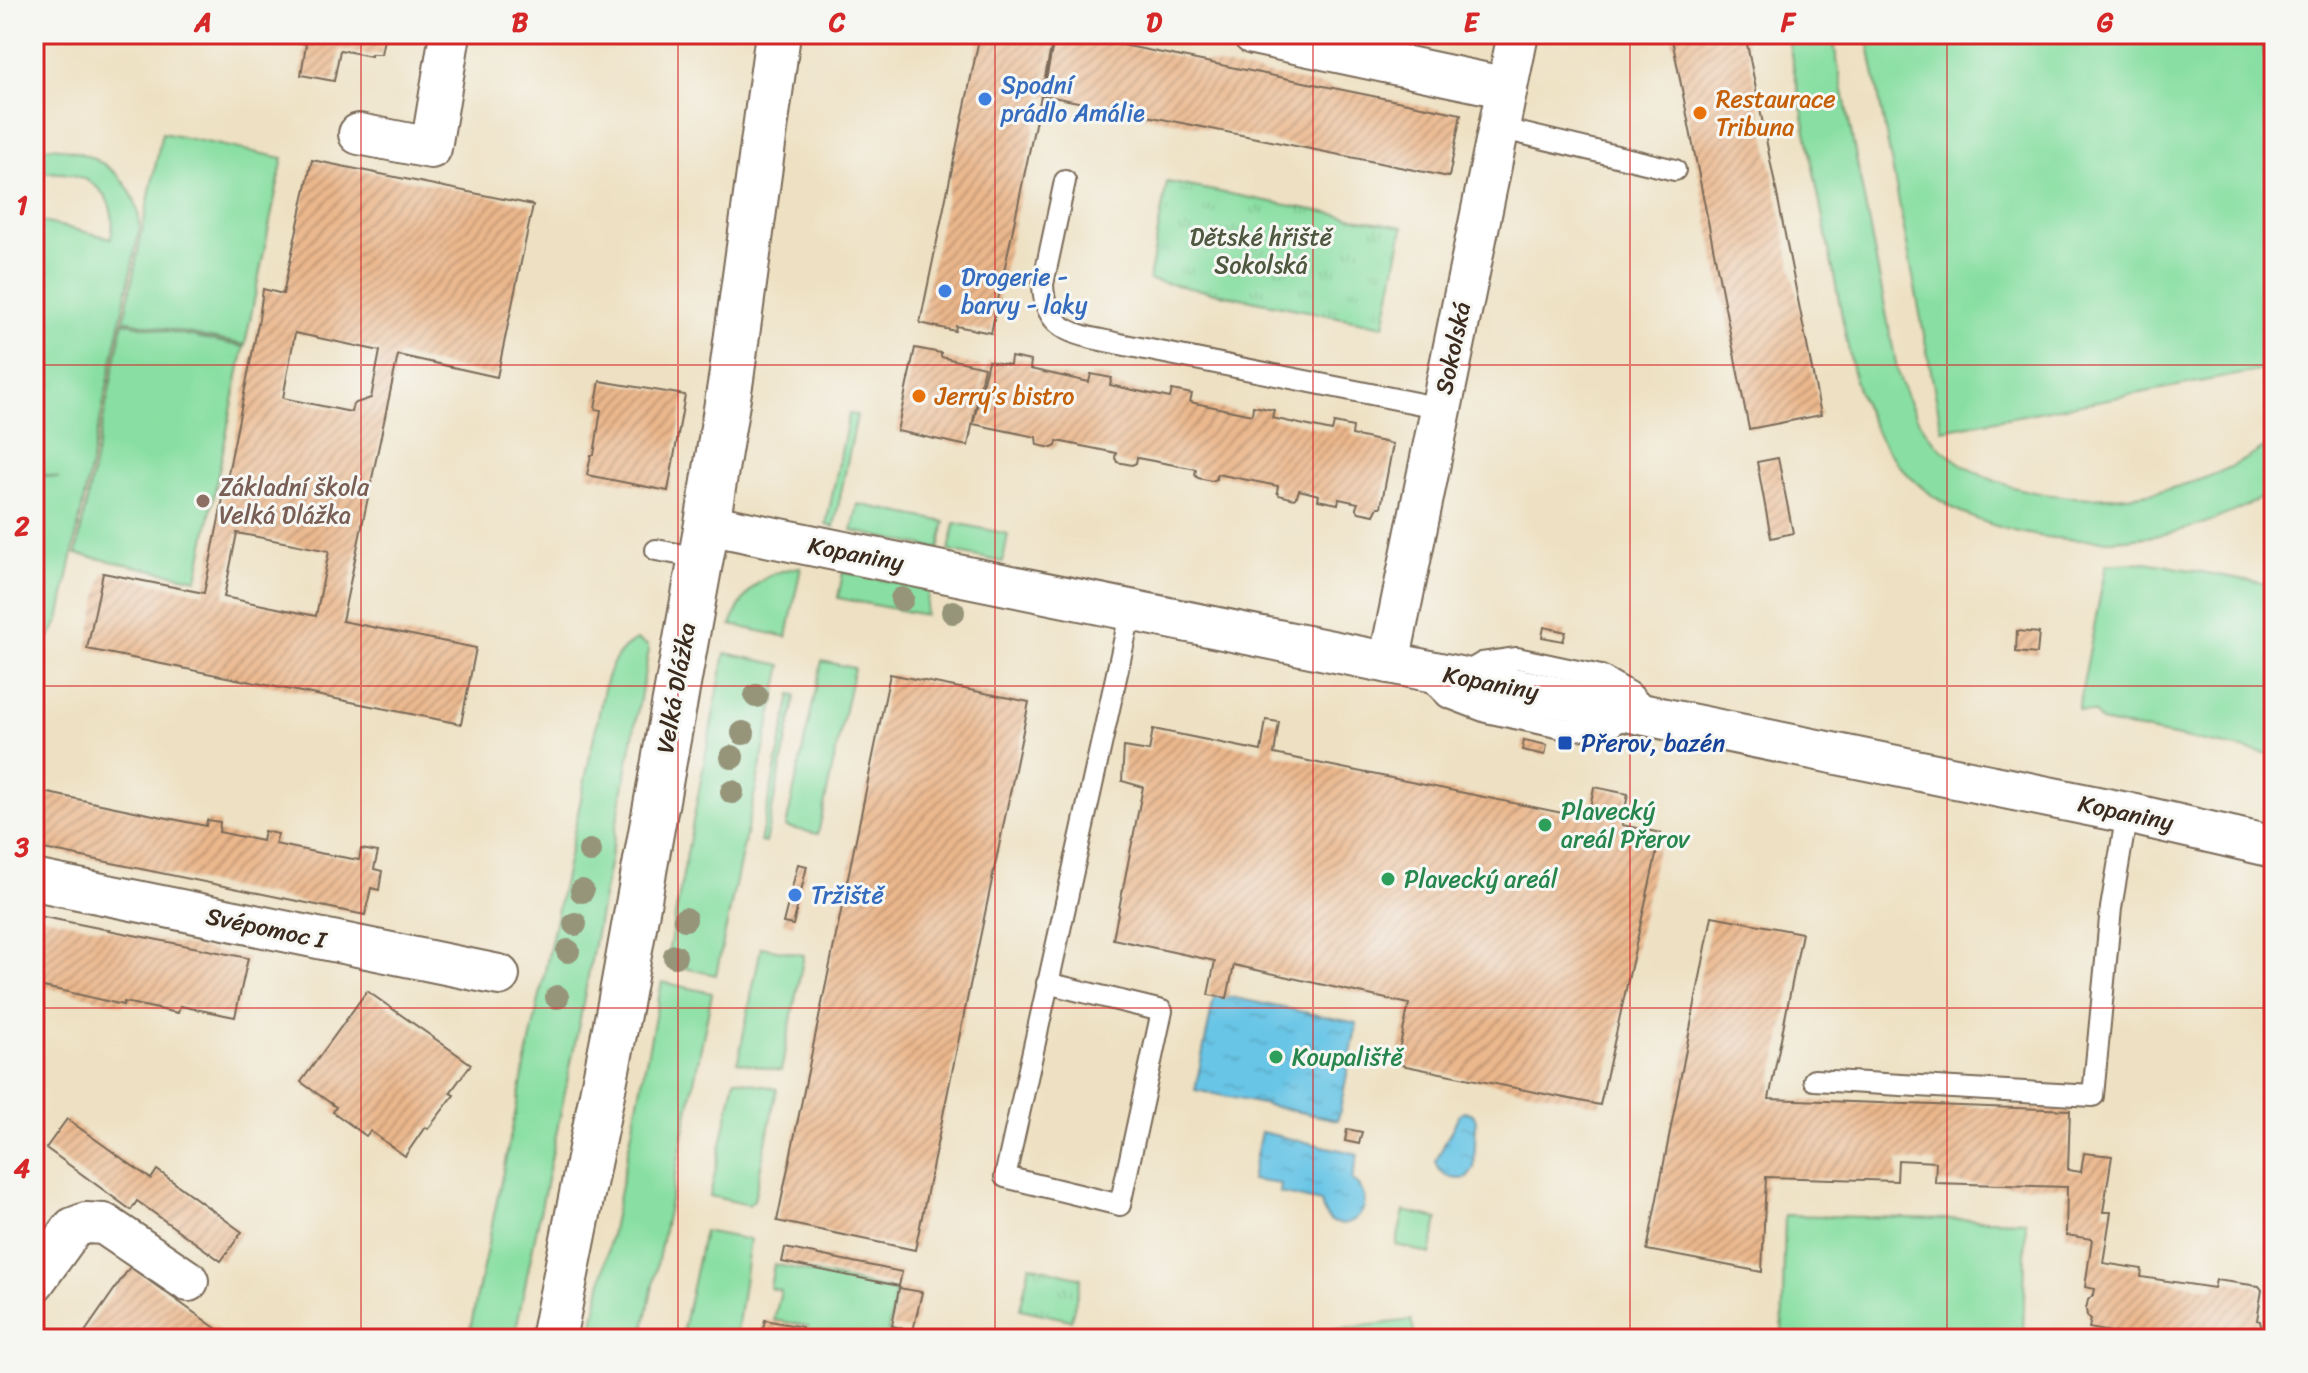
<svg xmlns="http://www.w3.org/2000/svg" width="2308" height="1373" font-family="Sriracha,sans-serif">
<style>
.grass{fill:#89dfa3;stroke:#628460;stroke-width:2}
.park{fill:url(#park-tufts);stroke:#628460;stroke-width:2}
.water{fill:url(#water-ripples);stroke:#527882;stroke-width:2}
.building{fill:url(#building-hatch);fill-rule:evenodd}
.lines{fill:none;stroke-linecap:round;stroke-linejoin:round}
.lane-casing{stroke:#7a6a58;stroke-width:24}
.street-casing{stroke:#7a6a58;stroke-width:44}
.secondary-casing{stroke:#7a6a58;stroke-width:48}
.lane{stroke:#fff;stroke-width:20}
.street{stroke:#fff;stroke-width:40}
.secondary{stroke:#fff;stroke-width:44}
.tree{fill:#96957a}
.grid{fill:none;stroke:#d62828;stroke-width:2;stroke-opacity:0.55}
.shop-dot{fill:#3f7fe0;stroke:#f6f6f2;stroke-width:3}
.food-dot{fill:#e8710a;stroke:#f6f6f2;stroke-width:3}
.education-dot{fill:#8d6e63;stroke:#f6f6f2;stroke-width:3}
.transit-dot{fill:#1a4fb4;stroke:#f6f6f2;stroke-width:3}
.leisure-dot{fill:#2e9e5b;stroke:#f6f6f2;stroke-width:3}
.labels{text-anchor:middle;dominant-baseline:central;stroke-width:6;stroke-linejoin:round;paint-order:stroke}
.shop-label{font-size:24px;fill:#366cbe;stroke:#f6f6f2;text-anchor:start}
.food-label{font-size:24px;fill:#c56008;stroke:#f6f6f2;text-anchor:start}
.park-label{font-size:24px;fill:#4e573f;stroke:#f6f6f2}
.street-label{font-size:24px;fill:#3b2a1e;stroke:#f6f6f2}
.education-label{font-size:24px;fill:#785e54;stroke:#f6f6f2;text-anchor:start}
.transit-label{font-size:24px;fill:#164399;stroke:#f6f6f2;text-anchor:start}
.leisure-label{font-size:24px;fill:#27864d;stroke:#f6f6f2;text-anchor:start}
.neatline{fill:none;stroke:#d62828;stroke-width:3}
.grid-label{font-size:26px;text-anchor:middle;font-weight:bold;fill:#d62828}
</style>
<defs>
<pattern id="park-tufts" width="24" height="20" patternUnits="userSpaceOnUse" patternTransform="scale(2)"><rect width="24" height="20" fill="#89dfa3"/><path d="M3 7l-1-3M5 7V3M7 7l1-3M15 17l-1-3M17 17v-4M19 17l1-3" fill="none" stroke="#77c08c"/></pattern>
<pattern id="water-ripples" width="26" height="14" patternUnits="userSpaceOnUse" patternTransform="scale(2)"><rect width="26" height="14" fill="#68c5e6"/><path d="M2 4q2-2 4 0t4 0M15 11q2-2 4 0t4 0" fill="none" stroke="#5ba9c5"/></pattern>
<pattern id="building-hatch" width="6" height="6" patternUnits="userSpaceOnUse" patternTransform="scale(2)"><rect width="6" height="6" fill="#ebb78c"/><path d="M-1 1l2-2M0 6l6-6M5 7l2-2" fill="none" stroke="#c09572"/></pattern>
</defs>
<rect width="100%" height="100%" fill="#f6f6f2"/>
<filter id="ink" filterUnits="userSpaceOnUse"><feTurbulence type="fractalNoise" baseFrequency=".0125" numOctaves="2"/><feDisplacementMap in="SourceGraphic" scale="16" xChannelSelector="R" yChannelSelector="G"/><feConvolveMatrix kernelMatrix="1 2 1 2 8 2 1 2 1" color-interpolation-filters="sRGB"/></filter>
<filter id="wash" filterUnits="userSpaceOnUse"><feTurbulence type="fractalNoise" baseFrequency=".006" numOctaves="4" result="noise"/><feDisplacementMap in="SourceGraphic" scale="32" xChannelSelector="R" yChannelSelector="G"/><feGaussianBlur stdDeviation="1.8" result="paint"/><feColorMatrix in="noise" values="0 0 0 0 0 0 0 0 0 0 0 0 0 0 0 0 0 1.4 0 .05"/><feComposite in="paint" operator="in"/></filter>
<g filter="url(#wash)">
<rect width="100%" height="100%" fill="#eee1c3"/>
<g class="grass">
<path d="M1787 34H1832L1898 374C1906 396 1914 416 1928 434 1984 504 2108 509 2186 484 2217 475 2248 460 2274 441V491C2239 511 2200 528 2160 535 2071 549 1961 537 1899 465 1877 440 1864 409 1854 378Z"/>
<path d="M1867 34H2261L2274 104V368L1942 430Z"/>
<path d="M162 133 283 158 245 345 124 320Z"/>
<path d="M54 147C100 154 137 178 140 227L59 620 51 635 34 655V474L59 478 34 472V220L111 238C122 188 78 166 34 174V149Z"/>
<path d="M123 322 244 347 197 579 76 554Z"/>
<path d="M849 414 857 415 834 527 826 525Z"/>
<path d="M858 504 945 522 939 549 852 531Z"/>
<path d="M955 523 1008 534 1003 562 949 551Z"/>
<path d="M2146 562 2274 585V755L2101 722 2095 713 2078 710 2106 565Z"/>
<path d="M801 567 787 637 731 625C744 589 763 572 801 567Z"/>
<path d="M843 572 929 589 925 615 838 598Z"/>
<path d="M637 640 647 645 649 650 581 1014 514 1339H468L605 684C610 666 619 648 637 640Z"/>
<path d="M725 653 782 665 716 975 666 964Z"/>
<path d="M822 661 854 668 818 834 786 827Z"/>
<path d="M791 695 796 696 765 843 760 842Z"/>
<path d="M761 947 804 955 781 1071 738 1062Z"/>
<path d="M662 982 712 993 642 1339H590Z"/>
<path d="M735 1079 777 1089 754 1200 749 1205 710 1196Z"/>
<path d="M1404 1211 1438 1219 1430 1254 1396 1245Z"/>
<path d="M1785 1215 2026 1221 2023 1339H1782Z"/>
<path d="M704 1231 750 1240 736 1339H681Z"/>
<path d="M774 1264 896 1291 888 1331 906 1339H806L809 1326 774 1320 781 1291 770 1288Z"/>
<path d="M1411 1320 1416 1339H1281L1280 1336Z"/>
</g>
<g class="park">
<path d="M1167 182 1403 227 1384 326 1149 280Z"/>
<path d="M1030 1265 1081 1278 1071 1320 1020 1309Z"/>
</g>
<g class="water">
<path d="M1218 979 1225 996 1357 1023 1338 1120 1195 1090Z"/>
<path d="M1464 1111 1473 1114 1476 1120 1474 1169 1467 1178C1453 1181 1439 1176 1436 1161L1459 1115Z"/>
<path d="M1261 1132 1358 1154 1352 1180C1391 1211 1328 1248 1321 1202L1280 1193 1281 1184 1251 1180Z"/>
</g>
<g id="blocks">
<g class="building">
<path d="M259 34H385L381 54H371V56L340 50 334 81 301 75 306 44Z"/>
<path d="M980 34H1054L991 333 956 326 955 331 920 323Z"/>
<path d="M1055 34H1069L1461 114 1449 177 1043 95Z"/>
<path d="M1671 34H1745L1821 415 1749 429Z"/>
<path d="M312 160 533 205 497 377 398 355 342 621 476 648 461 724 87 649 103 573 204 593 259 319 263 289 283 294ZM295 333 380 351 371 398 353 404 351 412 283 398ZM237 533 329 551 316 616 224 597Z"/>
<path d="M915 348 941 353V357L984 367 968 446 897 431Z"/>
<path d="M1011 357 1031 361 1030 369 1089 382 1091 374 1112 378 1110 385 1170 398 1172 390 1192 394 1190 402 1252 415 1253 406 1274 410 1272 418 1332 431 1334 423 1353 427 1352 435 1393 444 1381 507H1378L1374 515 1359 512 1356 508 1358 503 1339 499 1338 504 1318 500 1319 495 1299 490 1297 496 1294 499 1279 495 1277 492 1278 486 1217 474 1216 479 1212 481 1198 478 1195 475 1196 469 1137 458 1136 463 1132 465 1117 462 1115 458 1116 453 1057 441 1056 446 1052 448 1037 445 1036 437 973 424 988 361 1010 365Z"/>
<path d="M600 381 685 395 668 491 587 475 591 455H594L601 410 595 409Z"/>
<path d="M1778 458 1793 533 1771 538 1757 462Z"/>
<path d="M1544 627 1566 632 1563 641 1542 637Z"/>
<path d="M2017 631 2039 633 2037 654 2016 652Z"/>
<path d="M890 674 1029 702 915 1250 777 1221Z"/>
<path d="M1266 720 1279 722 1274 754 1567 814 1588 818 1594 787 1628 794 1622 825 1661 833 1600 1105 1396 1064 1409 1004 1234 965 1227 998 1208 995 1215 961 1113 939 1143 787 1122 781 1124 747 1149 751 1153 729 1261 751Z"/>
<path d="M1524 740 1547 745 1545 755 1522 750Z"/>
<path d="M34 790 206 826 207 820 220 822 219 832 262 841 264 831 278 834 275 844 319 853 359 860 361 849 378 852 374 869 382 871 379 890 371 888 365 915 34 847Z"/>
<path d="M798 864 807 866 793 925 783 923Z"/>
<path d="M34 915 248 958 235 1017 180 1006 178 1013 124 1002 123 1005 68 992 38 986 37 988 34 987Z"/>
<path d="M1712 916 1802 933 1769 1099 2070 1110 2068 1170 2081 1172 2084 1153 2112 1156 2103 1212H2111L2103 1263 2142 1269 2141 1277 2214 1288 2216 1280 2259 1286 2262 1290 2257 1320 2260 1321 2262 1330 2260 1339H2148L2089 1328 2091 1319 2087 1316 2086 1309 2088 1300 2094 1294 2095 1289 2085 1287 2092 1239 2066 1235 2067 1187 1935 1183 1936 1162 1898 1160 1897 1181 1766 1177 1762 1272 1647 1250Z"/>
<path d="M367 991 471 1064 450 1093 454 1095 428 1129 425 1127 405 1156 370 1131 366 1136 333 1112 336 1107 301 1082Z"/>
<path d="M67 1119 151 1179 157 1170 242 1232 221 1261 137 1201 131 1210 46 1148Z"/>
<path d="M1347 1129 1362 1132 1359 1144 1345 1141Z"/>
<path d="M785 1248 902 1272 899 1286 782 1262Z"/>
<path d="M130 1267 231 1339H80Z"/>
<path d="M899 1288 922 1292 913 1331 892 1326Z"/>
<path d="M765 1320 802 1327 799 1339H761Z"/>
<path d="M957 1330 989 1338V1339H955Z"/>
</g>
</g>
</g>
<g filter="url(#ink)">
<use href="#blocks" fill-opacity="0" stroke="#7a6a58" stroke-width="2"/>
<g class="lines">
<g class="lane-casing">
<g id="lane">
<path d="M1499 128 1675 170"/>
<path d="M1065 181 1043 284C1044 334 1080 335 1120 344L1441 408"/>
<path d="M656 550 700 558"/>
<path d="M1465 673 1482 663 1517 658 1601 676 1631 693 1645 708"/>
<path d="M1425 675 1447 697 1486 712 1571 730 1610 727 1628 716"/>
<path d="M1047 983 1162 1011 1120 1205 1005 1177 1131 610"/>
<path d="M1814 1080 2093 1096 2111 908 2127 813"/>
</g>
</g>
<g class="street-casing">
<g id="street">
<path d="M1253 34 1507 88"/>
<path d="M359 134 431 148 450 34"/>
<path d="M707 524 2127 813 2274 847"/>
<path d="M1389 663 1518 34"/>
<path d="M34 880 499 975"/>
<path d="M34 1282 73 1228 86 1223 104 1224 188 1281"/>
</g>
</g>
<g class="secondary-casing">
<path id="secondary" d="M553 1339 620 1004 707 524 731 379 778 34"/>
</g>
<use href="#lane" class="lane"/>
<use href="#street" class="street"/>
<use href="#secondary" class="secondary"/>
</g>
<g class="tree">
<circle cx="902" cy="599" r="12"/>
<circle cx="953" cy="612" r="12"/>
<circle cx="756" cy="696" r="12"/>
<circle cx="743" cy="733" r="12"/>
<circle cx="732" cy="757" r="12"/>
<circle cx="732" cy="792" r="12"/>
<circle cx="590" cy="851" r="12"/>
<circle cx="582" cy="891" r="12"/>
<circle cx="685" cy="919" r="12"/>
<circle cx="575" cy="924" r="12"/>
<circle cx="568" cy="951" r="12"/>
<circle cx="675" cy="956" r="12"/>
<circle cx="557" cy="997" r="12"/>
</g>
</g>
<path class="grid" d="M361 34V1339M678 34V1339M995 34V1339M1313 34V1339M1630 34V1339M1947 34V1339M34 365H2274M34 686H2274M34 1008H2274"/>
<g class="shop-dot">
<circle cx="985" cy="99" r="8"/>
<circle cx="945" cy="291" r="8"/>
<circle cx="795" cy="895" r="8"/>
</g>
<g class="food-dot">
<circle cx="1700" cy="113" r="8"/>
<circle cx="919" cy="396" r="8"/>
</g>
<circle class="education-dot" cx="203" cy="501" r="8"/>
<rect class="transit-dot" x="1557" y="735" width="16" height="16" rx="4"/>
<g class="leisure-dot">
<circle cx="1545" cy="825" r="8"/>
<circle cx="1388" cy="879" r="8"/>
<circle cx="1276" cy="1057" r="8"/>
</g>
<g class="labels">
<g class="shop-label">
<text x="1001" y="85">Spodní<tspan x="1001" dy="28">prádlo Amálie</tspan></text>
<text x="961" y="277">Drogerie -<tspan x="961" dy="28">barvy - laky</tspan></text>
<text x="811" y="895">Tržiště</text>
</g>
<g class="food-label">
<text x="1716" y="99">Restaurace<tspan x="1716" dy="28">Tribuna</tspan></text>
<text x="935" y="396">Jerry’s bistro</text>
</g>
<g class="park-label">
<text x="1261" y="237">Dětské hřiště<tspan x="1261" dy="28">Sokolská</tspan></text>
</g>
<g class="street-label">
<text transform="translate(1453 348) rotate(-78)">Sokolská</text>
<text transform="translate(856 554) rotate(11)">Kopaniny</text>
<text transform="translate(1491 683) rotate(11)">Kopaniny</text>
<text transform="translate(676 688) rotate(-80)">Velká Dlážka</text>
<text transform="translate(2126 813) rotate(12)">Kopaniny</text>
<text transform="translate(266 928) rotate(12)">Svépomoc I</text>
</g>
<g class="education-label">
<text x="219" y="487">Základní škola<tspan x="219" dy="28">Velká Dlážka</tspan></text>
</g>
<g class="transit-label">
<text x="1581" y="743">Přerov, bazén</text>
</g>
<g class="leisure-label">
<text x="1561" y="811">Plavecký<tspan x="1561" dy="28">areál Přerov</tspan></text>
<text x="1404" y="879">Plavecký areál</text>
<text x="1292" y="1057">Koupaliště</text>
</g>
</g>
<rect width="2308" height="1373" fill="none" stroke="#f6f6f2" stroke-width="88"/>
<rect x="44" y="44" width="2220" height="1285" class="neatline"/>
<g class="grid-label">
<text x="203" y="31">A</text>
<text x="520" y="31">B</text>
<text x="837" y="31">C</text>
<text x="1154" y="31">D</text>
<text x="1471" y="31">E</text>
<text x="1788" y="31">F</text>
<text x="2105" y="31">G</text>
<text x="22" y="214">1</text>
<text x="22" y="535">2</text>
<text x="22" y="856">3</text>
<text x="22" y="1177">4</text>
</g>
</svg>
